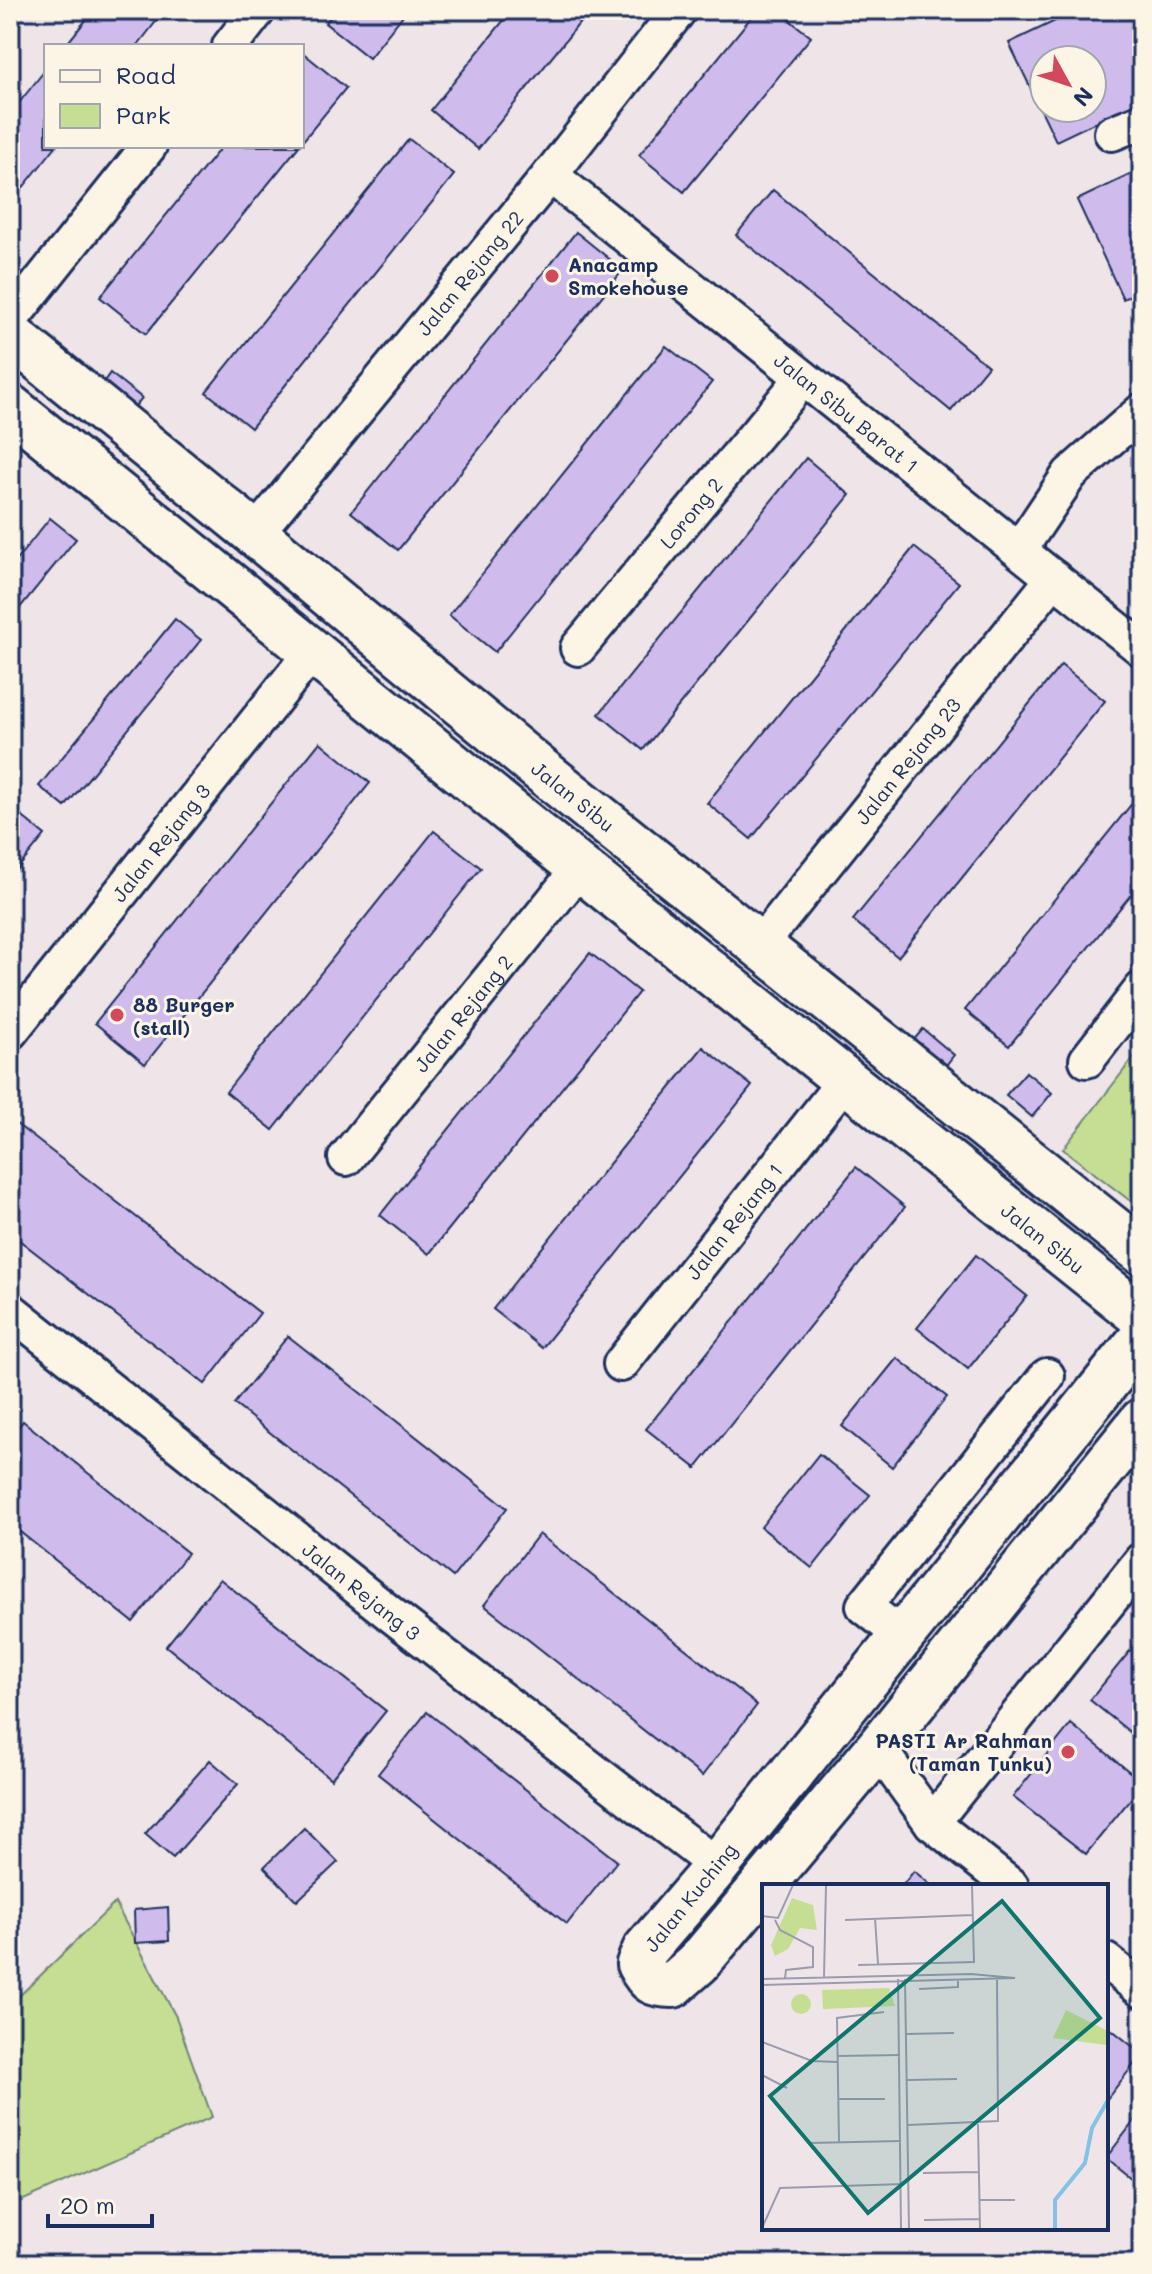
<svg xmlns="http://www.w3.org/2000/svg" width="1152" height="2274" font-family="Mali,sans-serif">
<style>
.green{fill:#c5de94;stroke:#708679;stroke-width:2}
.building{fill:#d0bcec;stroke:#1b2f5e;stroke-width:2;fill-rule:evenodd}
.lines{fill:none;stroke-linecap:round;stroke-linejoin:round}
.street-casing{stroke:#1b2f5e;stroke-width:40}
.secondary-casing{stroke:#1b2f5e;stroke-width:50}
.street{stroke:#fcf5e5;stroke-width:34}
.secondary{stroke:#fcf5e5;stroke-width:44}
.poi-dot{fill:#d1495b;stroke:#fcf5e5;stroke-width:3}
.labels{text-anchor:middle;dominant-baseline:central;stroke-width:6;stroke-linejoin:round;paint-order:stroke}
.poi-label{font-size:20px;font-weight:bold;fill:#1b2f5e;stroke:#fcf5e5;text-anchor:start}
.street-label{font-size:20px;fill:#1b2f5e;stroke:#fcf5e5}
.inset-river{fill:none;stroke:#85c2e5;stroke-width:4}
.inset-road{fill:none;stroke:#9a9cb0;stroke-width:2}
.view{fill:#0f766e;fill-opacity:0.15;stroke:#0f766e;stroke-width:4}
.inset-edge{fill:none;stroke:#1b2f5e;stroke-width:4}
</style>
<rect width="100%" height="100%" fill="#efe4e7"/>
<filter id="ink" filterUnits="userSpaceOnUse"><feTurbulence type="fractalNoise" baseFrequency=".0125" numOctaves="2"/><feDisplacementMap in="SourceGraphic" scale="16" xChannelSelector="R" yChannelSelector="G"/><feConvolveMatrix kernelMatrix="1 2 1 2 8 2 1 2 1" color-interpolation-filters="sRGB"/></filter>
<g filter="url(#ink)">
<g class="green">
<path d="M1142 1047V1210L1063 1149Z"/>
<path d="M115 1903 176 2017 212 2117 10 2206V2005Z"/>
</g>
<g class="building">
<path d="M94 10H147L158 19 137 46H65Z"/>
<path d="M336 10H407L369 58 325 23Z"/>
<path d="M512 10H590L478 149 431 110Z"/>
<path d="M757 10H777L811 37 684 192 639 155Z"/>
<path d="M1078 10H1142V100L1056 141 1009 43ZM1044 60H1092V108H1044Z"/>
<path d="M302 52 346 88 302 142Z"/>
<path d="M46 69V146H56L10 204V114Z"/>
<path d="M409 139 454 175 251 428 206 392Z"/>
<path d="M222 146H299L146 334 100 297Z"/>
<path d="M1142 169V290L1123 299 1077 200Z"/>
<path d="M773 190 988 366 951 411 736 235Z"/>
<path d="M576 232 623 270 398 550 351 512Z"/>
<path d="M666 346 712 382 495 652 449 615Z"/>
<path d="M110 373 142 398 131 411 100 387Z"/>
<path d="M806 458 850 495 643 750 599 714Z"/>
<path d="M50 518 76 539 10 620V568Z"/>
<path d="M914 547 959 583 751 839 707 803Z"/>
<path d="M175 619 201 640 65 807 39 786Z"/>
<path d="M1061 665 1105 701 898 957 853 920Z"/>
<path d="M320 742 370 783 145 1064 95 1023Z"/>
<path d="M1142 791V881L1009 1046 965 1010Z"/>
<path d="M19 814 45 835 10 878V825Z"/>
<path d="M434 831 481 868 273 1130 226 1092Z"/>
<path d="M590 953 639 992 429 1254 380 1215Z"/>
<path d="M923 1029 954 1055 943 1069 911 1043Z"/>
<path d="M703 1047 752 1086 542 1348 493 1309Z"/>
<path d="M1026 1072 1052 1093 1032 1117 1006 1095Z"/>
<path d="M10 1119 260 1313 205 1384 10 1233Z"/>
<path d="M856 1167 905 1207 696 1468 646 1429Z"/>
<path d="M976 1255 1027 1296 968 1369 917 1328Z"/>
<path d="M288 1336 507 1508 453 1577 234 1404Z"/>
<path d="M897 1358 947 1397 892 1467 842 1426Z"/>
<path d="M23 1421 188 1553 133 1622 10 1524V1438Z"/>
<path d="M819 1454 870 1495 812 1568 761 1527Z"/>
<path d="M539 1534 757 1705 702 1776 484 1605Z"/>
<path d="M220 1579 386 1711 331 1779 166 1646Z"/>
<path d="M1142 1636V1742L1090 1700Z"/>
<path d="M427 1712 617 1861 567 1924 378 1774Z"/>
<path d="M1071 1724 1142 1782V1785L1086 1854 1013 1797Z"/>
<path d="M210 1760 238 1784 173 1858 145 1834Z"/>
<path d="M304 1828 338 1862 297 1901 264 1867Z"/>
<path d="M914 1871 932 1886H902Z"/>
<path d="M168 1907 169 1941 135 1943 134 1910Z"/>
<path d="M1106 2025 1142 2054 1106 2100Z"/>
<path d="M1142 2111V2187L1106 2158Z"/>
</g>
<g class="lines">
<g class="street-casing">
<g id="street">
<path d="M230 46 258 10"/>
<path d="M1112 133 1142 121"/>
<path id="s1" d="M550 175 1142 649"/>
<path d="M10 320 149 146"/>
<path id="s2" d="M255 534 550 175 679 10"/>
<path d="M1019 550 1070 474 1142 411"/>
<path id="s3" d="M578 648 803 378"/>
<path id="s4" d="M760 945 1054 578"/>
<path id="s5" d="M10 1032 312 652"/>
<path d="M1087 1060 1142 989"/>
<path id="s6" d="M346 1158 580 868"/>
<path id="s7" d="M10 1310 393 1616 717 1866"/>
<path id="s8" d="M621 1364 846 1079"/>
<path d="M902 1636 864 1606 1047 1376"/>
<path d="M878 1748 932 1823 1011 1886"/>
<path d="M932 1823 1142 1560"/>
<path d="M1106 1961 1142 1990"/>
</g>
</g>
<g class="secondary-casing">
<g id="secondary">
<path id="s9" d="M10 335 255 534 537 767 1142 1252"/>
<path id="s10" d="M10 407 580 868 1142 1317"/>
<path d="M1142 1338 717 1866 645 1950 639 1964C648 1982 653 1985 673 1985L698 1963 878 1748 1142 1421"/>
</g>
</g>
<use href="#street" class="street"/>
<use href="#secondary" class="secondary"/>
</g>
</g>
<g class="poi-dot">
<circle cx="552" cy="276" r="8"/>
<circle cx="117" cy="1015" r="8"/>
<circle cx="1068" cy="1752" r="8"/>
</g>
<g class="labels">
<g class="poi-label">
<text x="568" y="264">Anacamp<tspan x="568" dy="23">Smokehouse</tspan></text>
<text x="133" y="1004">88 Burger<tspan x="133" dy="23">(stall)</tspan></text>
<text x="1052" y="1740" text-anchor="end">PASTI Ar Rahman<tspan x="1052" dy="23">(Taman Tunku)</tspan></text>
</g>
<g class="street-label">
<text stroke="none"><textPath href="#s2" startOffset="338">Jalan Rejang 22</textPath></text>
<text stroke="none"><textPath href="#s1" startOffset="380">Jalan Sibu Barat 1</textPath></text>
<text stroke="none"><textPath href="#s3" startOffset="176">Lorong 2</textPath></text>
<text stroke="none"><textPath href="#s4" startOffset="236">Jalan Rejang 23</textPath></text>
<text stroke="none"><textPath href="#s9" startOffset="728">Jalan Sibu</textPath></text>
<text stroke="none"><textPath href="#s5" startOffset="242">Jalan Rejang 3</textPath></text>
<text stroke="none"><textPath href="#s6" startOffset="186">Jalan Rejang 2</textPath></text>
<text stroke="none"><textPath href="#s8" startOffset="182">Jalan Rejang 1</textPath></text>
<text stroke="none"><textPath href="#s10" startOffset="1326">Jalan Sibu</textPath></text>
<text stroke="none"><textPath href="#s7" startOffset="450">Jalan Rejang 3</textPath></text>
<text transform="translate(690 1897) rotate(-51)">Jalan Kuching</text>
</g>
</g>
<g transform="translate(762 1884)">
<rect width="346" height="346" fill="#efe4e7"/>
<path d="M30 14 51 21 55 46 38 44 26 65 13 72 9 61ZM127 104 133 122 61 125 60 106ZM29 120a10 10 0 1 1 20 0a10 10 0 1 1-20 0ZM304 126 346 147 344 161 291 154Z" fill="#c5de94"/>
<path class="inset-river" d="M293 345V316L323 279 330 244 346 216"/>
<path class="inset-road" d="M210 1 212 79M0 32 16 34 31 1M113 34 116 80M13 36 18 46 51 63V83L24 86 23 94M83 36 211 31M96 81 213 78M62 93 64 1M0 95 209 90 253 94 0 101M136 95 139 345M143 95 147 345M157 105 196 103V97M144 150 192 149M0 158 50 177 75 178M75 172 138 171M0 191 25 204M145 196 195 195M76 215H123M216 240 218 345M146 241 236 237 235 96M77 258 75 134 122 128M47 259 139 257M161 289 217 288M217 316H253M162 336 218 335M0 344 18 304 142 300"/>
<path class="view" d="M240 17 338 134 106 329 8 212Z"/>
<rect width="346" height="346" class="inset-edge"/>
</g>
<rect width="1152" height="2274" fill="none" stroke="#fcf5e5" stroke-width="40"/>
<rect x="20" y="20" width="1112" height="2234" fill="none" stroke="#1b2f5e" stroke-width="3" filter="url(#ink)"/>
<rect x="44" y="44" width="260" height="104" fill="#fcf5e5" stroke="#a2a6af" stroke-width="2"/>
<rect x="60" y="70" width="40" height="12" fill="#fcf5e5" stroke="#a2a6af" stroke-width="2"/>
<text x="116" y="84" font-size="24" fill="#1b2f5e">Road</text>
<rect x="60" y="104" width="40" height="24" fill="#c5de94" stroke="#a2a6af" stroke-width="2"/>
<text x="116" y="124" font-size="24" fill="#1b2f5e">Park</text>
<g transform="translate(1068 84) rotate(130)"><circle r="38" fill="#fcf5e5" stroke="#a2a6af" stroke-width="2"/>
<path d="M0-6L14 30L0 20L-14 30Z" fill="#d1495b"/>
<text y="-12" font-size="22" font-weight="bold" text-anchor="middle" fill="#1b2f5e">N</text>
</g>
<path d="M48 2214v12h104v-12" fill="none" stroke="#1b2f5e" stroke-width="4"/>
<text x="60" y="2214" font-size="24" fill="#1b2f5e" stroke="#fcf5e5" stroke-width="6" paint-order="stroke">20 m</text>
</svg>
